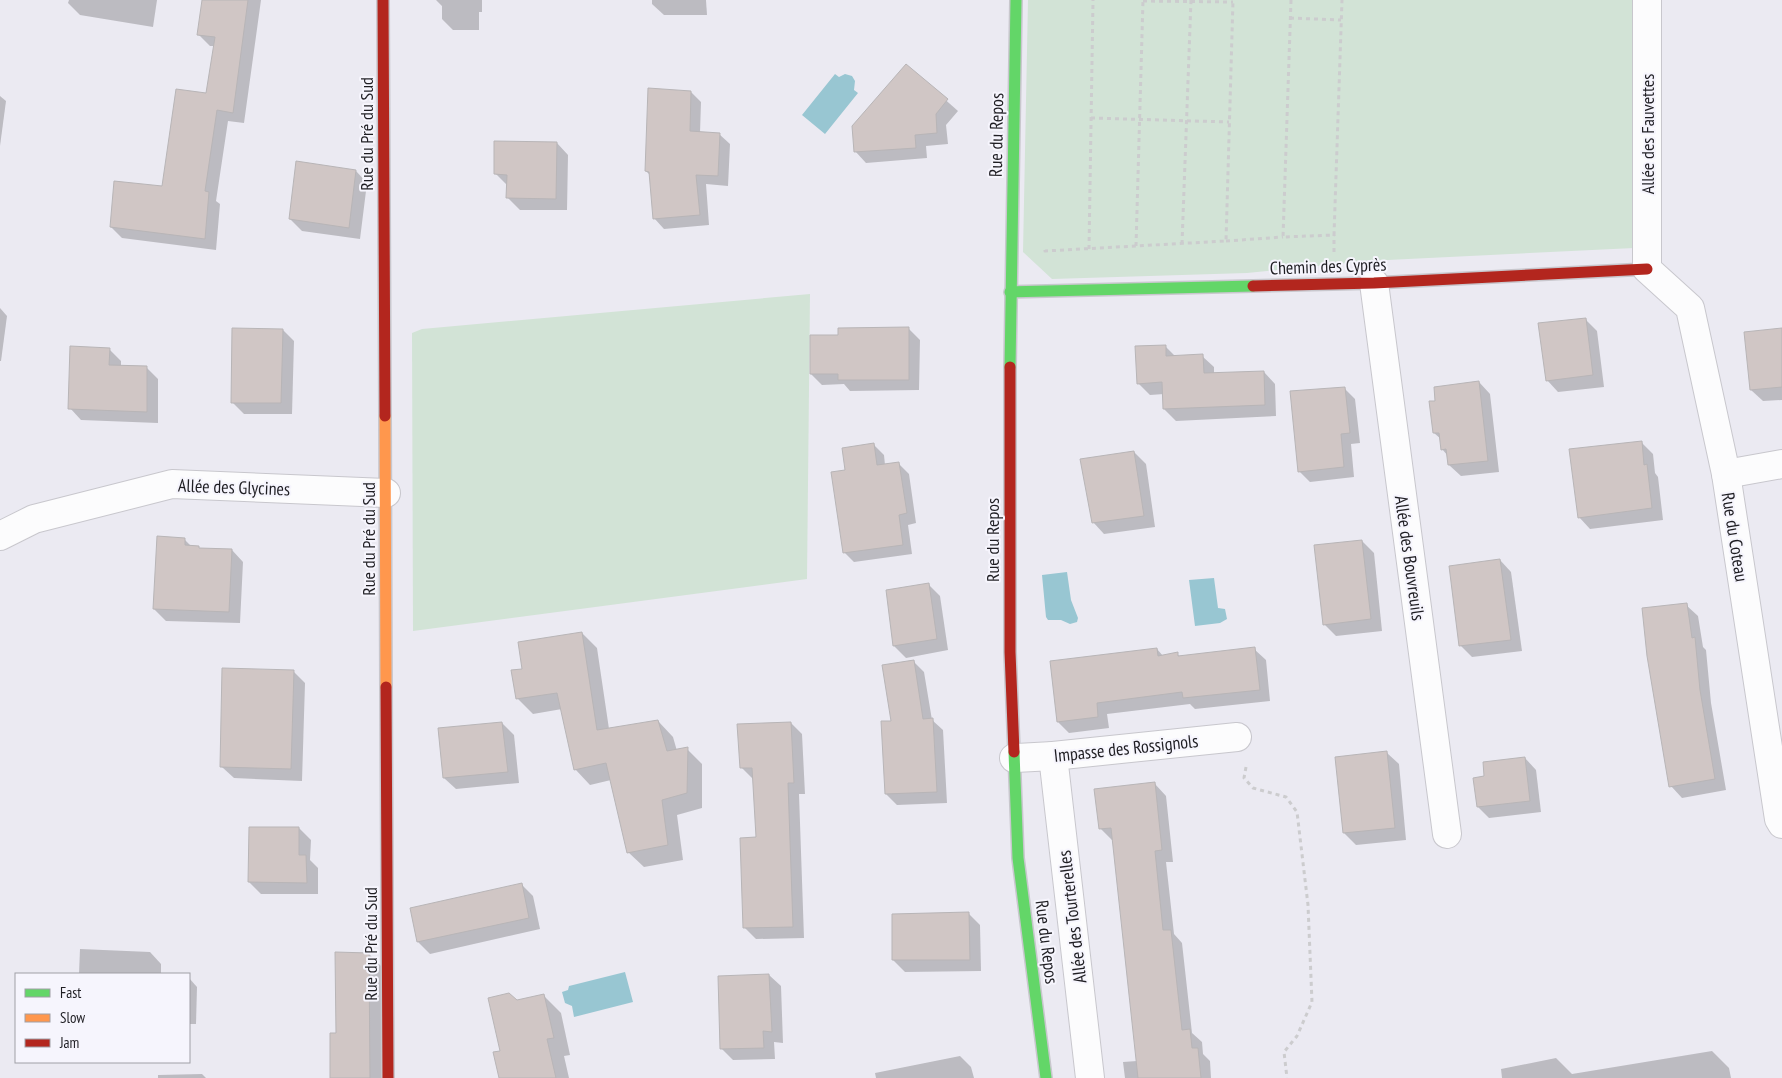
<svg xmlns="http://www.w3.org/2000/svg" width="1782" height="1078" font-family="'PT Sans Narrow',sans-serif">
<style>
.green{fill:#d2e3d6}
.water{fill:#98c6d2}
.shadow{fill:#0003}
.building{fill:#d0c6c5;stroke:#b8b5b7}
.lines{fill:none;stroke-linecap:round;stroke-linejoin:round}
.street-casing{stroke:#c8c7cd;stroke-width:30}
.fast-casing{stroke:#c8c7cd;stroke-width:14}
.slow-casing{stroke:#c8c7cd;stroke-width:14}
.jam-casing{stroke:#c8c7cd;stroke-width:14}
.path{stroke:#ccccce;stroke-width:3;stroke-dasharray:4 4;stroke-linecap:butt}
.street{stroke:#fcfcfd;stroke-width:28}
.fast{stroke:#63d668;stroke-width:11}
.slow{stroke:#ff974d;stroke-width:11}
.jam{stroke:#b3261e;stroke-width:11}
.labels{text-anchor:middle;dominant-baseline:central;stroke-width:4;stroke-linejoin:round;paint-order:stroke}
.street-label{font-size:18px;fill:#1f1e23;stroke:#f6f5fd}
</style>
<rect width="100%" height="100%" fill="#ebeaf2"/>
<g class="green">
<path d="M1028 0H1635L1634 248 1367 261 1247 273 1052 279 1023 252Z"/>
<path d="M810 294 807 579 413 631 412 333 422 329Z"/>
</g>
<g class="water">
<path d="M835 74 839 77 845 74 852 76 855 81 854 90 858 93 825 134 802 115Z"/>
<path d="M1067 572 1071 600 1078 618 1077 622 1070 624 1061 620H1048L1046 617 1042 575Z"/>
<path d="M1214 578 1218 608 1225 609 1227 619 1220 623 1195 626 1189 580Z"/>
<path d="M625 972 633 1002 574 1017 572 1006 565 1003 562 992 568 990 569 986Z"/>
</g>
<g class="shadow">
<path d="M69 0H157L153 27 80 15 68 3Z"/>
<path d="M203 0H261L244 123 228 121 216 201 220 204 216 250 122 238 111 227 163 188 207 94 215 46H210L198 34Z"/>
<path d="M436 0H482V12H479V30H453L442 19V6Z"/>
<path d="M652 0H706L707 15H664L652 4Z"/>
<path d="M906 65 958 111 946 125 948 144 926 146 927 158 866 163 855 151Z"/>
<path d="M691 92 701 102 700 133 719 134 730 144 728 186 706 184 709 225 664 229 654 218 651 176 646 171Z"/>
<path d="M0 96 6 101 0 146Z"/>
<path d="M557 143 568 155 567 210H520L508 198 507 185 495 173Z"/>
<path d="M356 171 367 183 360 239 302 231 290 219Z"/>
<path d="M0 308 7 316 1 361H0Z"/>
<path d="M1585 319 1597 331 1604 387 1558 392 1547 380Z"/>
<path d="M909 329 920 340 919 390 850 391 844 384 822 385 811 374 840 336Z"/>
<path d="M283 330 294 341 292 414H244L232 402Z"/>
<path d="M1782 330V400L1763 401 1751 390Z"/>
<path d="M1165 346 1176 357 1202 356 1214 367V374L1264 372 1275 384 1276 416 1176 421 1164 409V394L1150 395 1138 383Z"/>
<path d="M109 349 121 361V366L146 367 158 379V423L81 420 70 408Z"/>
<path d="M1479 382 1490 394 1499 472 1461 476 1449 465 1448 456 1442 449 1441 439 1434 433 1436 402Z"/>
<path d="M1344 388 1355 399 1360 443 1351 444 1354 477 1310 482 1299 471Z"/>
<path d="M1641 442 1653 454 1655 473 1658 477 1663 520 1590 529 1579 517Z"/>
<path d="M874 445 884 455 885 465 899 464 909 474 916 523 908 525 912 554 854 562 844 552Z"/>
<path d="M1134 452 1146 464 1155 527 1104 534 1093 522Z"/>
<path d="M185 540 192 547H198L200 549 232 550 243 562 240 623 166 621 154 609Z"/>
<path d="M1362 541 1374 553 1382 631 1336 636 1324 624Z"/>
<path d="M1500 560 1511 572 1522 651 1472 657 1460 645Z"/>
<path d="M929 585 940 596 948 650 906 658 894 646Z"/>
<path d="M1686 605 1698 616 1703 647 1706 650 1711 703 1726 790 1682 798 1671 786Z"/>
<path d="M582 633 597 648 609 729 658 721 673 737 677 751 687 749 702 764V808L677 815 683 860 644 867 628 852 611 780 590 785 575 769 562 709 533 714 517 698 524 670Z"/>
<path d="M1157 649 1163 656 1177 654 1180 657 1254 649 1266 660 1270 701 1195 709 1190 704 1107 714 1109 728 1069 733 1058 722Z"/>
<path d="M913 661 924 672 932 720 943 730 947 803 897 805 886 794 893 722Z"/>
<path d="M293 671 305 683 302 781 234 778 222 767Z"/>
<path d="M502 723 514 735 519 783 456 789 444 778Z"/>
<path d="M791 723 802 734 805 794H799L804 938 756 939 744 927 757 839 753 779 741 767Z"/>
<path d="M1387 753 1399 764 1406 840 1356 845 1344 833Z"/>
<path d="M1525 758 1536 770 1541 812 1489 818 1478 807Z"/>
<path d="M1155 784 1166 796 1173 862H1166L1174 934 1182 943 1192 1033 1202 1042 1203 1054 1210 1061 1211 1078H1125L1123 1062 1137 1061 1114 840H1112L1100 828Z"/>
<path d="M299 828 311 840 310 860 318 868V894H261L249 882Z"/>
<path d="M521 884 533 896 540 929 430 954 418 942 411 909Z"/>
<path d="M968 913 980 925 981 971 905 972 893 960Z"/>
<path d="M80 949 150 952 161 964V974H79Z"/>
<path d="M369 954 381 966 382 1078H332Z"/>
<path d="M769 975 781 986 783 1043 774 1042 775 1059 733 1060 721 1048Z"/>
<path d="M189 978 197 987 196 1024H189Z"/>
<path d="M543 995 561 1013 570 1055 564 1056 569 1078H500L501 1052 517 1001Z"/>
<path d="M1712 1051 1729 1068 1731 1078H1502L1501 1069 1556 1058 1572 1074Z"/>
<path d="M960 1056 971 1067 974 1078H876L875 1073Z"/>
<path d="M202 1074 206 1078H158V1075Z"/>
</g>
<g class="building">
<path d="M202 0H248L233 113 217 110 205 191 209 192 205 239 110 227 114 181 162 186 176 89 206 93 215 37 197 35Z"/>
<path d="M906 64 948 99 936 114 937 133 915 135 916 148 854 152 852 126Z"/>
<path d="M648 88 691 91 690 131 720 133 718 176 696 175 700 215 653 219 649 172 645 171Z"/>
<path d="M494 141 557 142 556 199 506 198 507 175 494 174Z"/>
<path d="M296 161 356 170 349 228 289 219Z"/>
<path d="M1586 318 1593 375 1546 381 1538 323Z"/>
<path d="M909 327V380H838V374H810V335H838V328Z"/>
<path d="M232 328 283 329 281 403H231Z"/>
<path d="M1782 328V387L1750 390 1744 332Z"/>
<path d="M1166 345V356L1203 354 1204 373 1264 371 1265 405 1163 409 1162 382 1137 384 1135 346Z"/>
<path d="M70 346 110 348 109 365 147 366V412L68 409Z"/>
<path d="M1479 381 1488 461 1448 465 1446 449 1441 450 1439 433H1433L1429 401H1435L1434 387Z"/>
<path d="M1345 387 1350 433 1341 434 1344 467 1298 472 1290 391Z"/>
<path d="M1642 441 1644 465 1647 464 1652 508 1578 518 1569 449Z"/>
<path d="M874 443 877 465 899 462 907 513 899 515 903 545 843 553 831 472 845 470 842 448Z"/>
<path d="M1134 451 1144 516 1092 523 1080 459Z"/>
<path d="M157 536 185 538V545L199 546V548L232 549 229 612 153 609Z"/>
<path d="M1362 540 1371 619 1323 625 1314 545Z"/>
<path d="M1500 559 1511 640 1459 646 1449 566Z"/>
<path d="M929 583 937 639 893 646 886 590Z"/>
<path d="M1687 603 1692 638 1695 637 1700 690 1715 779 1669 787 1647 656 1642 608Z"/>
<path d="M582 632 597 730 658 720 667 751 688 747 687 793 662 800 668 845 627 853 606 763 574 770 557 693 516 699 511 670 522 669 518 642Z"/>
<path d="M1255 647 1260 690 1183 698 1182 692 1097 703 1098 717 1057 722 1050 661 1157 648 1158 656 1178 652V656Z"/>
<path d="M914 660 923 719 933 718 937 792 885 794 881 721H891L882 665Z"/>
<path d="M222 668 294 670 291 769 220 767Z"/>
<path d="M502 722 508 772 443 778 438 728Z"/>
<path d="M791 722 794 783H788L793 927 743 928 740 838 756 837 752 768H740L737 724Z"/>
<path d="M1387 751 1395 828 1343 833 1335 757Z"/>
<path d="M1525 757 1530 801 1477 807 1473 778 1484 776 1483 762Z"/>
<path d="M1155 782 1162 850 1155 851 1163 930H1171L1182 1030 1190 1029 1192 1048H1198L1201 1078H1138L1111 828 1099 829 1094 789Z"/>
<path d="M249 827H299V855H306L307 883 248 882Z"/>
<path d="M522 883 529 918 417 942 410 908Z"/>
<path d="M969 912 970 960H892V914Z"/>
<path d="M335 952 369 953 370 1078H330V1033H336Z"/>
<path d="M769 974 772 1032 763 1031 764 1048 720 1049 718 976Z"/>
<path d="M509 993 517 1000 544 994 554 1038 547 1039 556 1078H499L493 1052 500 1051 488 998Z"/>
</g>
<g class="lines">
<g class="street-casing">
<g id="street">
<path d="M1647 0V269L1690 308 1726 474 1779 819 1782 824"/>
<path d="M1374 283 1447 834"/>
<path d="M1726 474 1782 464"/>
<path d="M0 536 34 519 172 484 386 493"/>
<path d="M1053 756 1090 1078"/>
<path d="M1014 758 1053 756 1237 737"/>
</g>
</g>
<g class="fast-casing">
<g id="fast">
<path d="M1010 292 1253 286"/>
<path d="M1010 367 1016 0"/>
<path d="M1014 752 1018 858 1046 1078"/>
</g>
</g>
<g class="slow-casing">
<path id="slow" d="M385 416 386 687"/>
</g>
<g class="jam-casing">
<g id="jam">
<path d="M383 0 385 416"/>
<path d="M1253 286 1374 283 1647 269"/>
<path d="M1010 367V652L1014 752"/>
<path d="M386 687 388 1078"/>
</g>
</g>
<g class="path">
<path d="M1291 0 1283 237 1334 235 1342 0"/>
<path d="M1143 1 1233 2"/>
<path d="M1290 18 1341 20"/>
<path d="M1091 118 1229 122"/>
<path d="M1226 241 1283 237"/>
<path d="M1182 244 1191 0"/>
<path d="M1136 246 1143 0"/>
<path d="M1089 249 1093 0"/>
<path d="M1045 250V251L1226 241 1233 0"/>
<path d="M1334 252V235"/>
<path d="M1246 767 1244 778 1253 788 1286 797 1297 812 1308 905 1312 1002 1297 1036 1284 1052 1287 1078"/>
</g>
<use href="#street" class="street"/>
<use href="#fast" class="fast"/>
<use href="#slow" class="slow"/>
<use href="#jam" class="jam"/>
</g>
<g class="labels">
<g class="street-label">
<text transform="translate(366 134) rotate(-90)">Rue du Pré du Sud</text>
<text transform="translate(1647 134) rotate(-90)">Allée des Fauvettes</text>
<text transform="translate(996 135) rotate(-89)">Rue du Repos</text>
<text transform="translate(1328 266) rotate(-2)">Chemin des Cyprès</text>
<text transform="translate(234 487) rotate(2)">Allée des Glycines</text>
<text transform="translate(1735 537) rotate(81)">Rue du Coteau</text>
<text transform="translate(368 539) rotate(-90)">Rue du Pré du Sud</text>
<text transform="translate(992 540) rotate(-90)">Rue du Repos</text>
<text transform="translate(1410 558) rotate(82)">Allée des Bouvreuils</text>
<text transform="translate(1126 748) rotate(-6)">Impasse des Rossignols</text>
<text transform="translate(1072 917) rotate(-97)">Allée des Tourterelles</text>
<text transform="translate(1047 942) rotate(83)">Rue du Repos</text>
<text transform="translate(370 944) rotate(-90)">Rue du Pré du Sud</text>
</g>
</g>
<rect x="15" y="973" width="175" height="90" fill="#f6f5fd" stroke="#a09fa6"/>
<rect x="25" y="989" width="25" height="8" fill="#63d668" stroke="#a09fa6"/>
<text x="60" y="998" font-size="15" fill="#1f1e23">Fast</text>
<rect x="25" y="1014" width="25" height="8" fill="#ff974d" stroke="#a09fa6"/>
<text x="60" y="1023" font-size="15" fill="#1f1e23">Slow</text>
<rect x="25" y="1039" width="25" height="8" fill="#b3261e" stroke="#a09fa6"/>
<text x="60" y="1048" font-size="15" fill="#1f1e23">Jam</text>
</svg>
